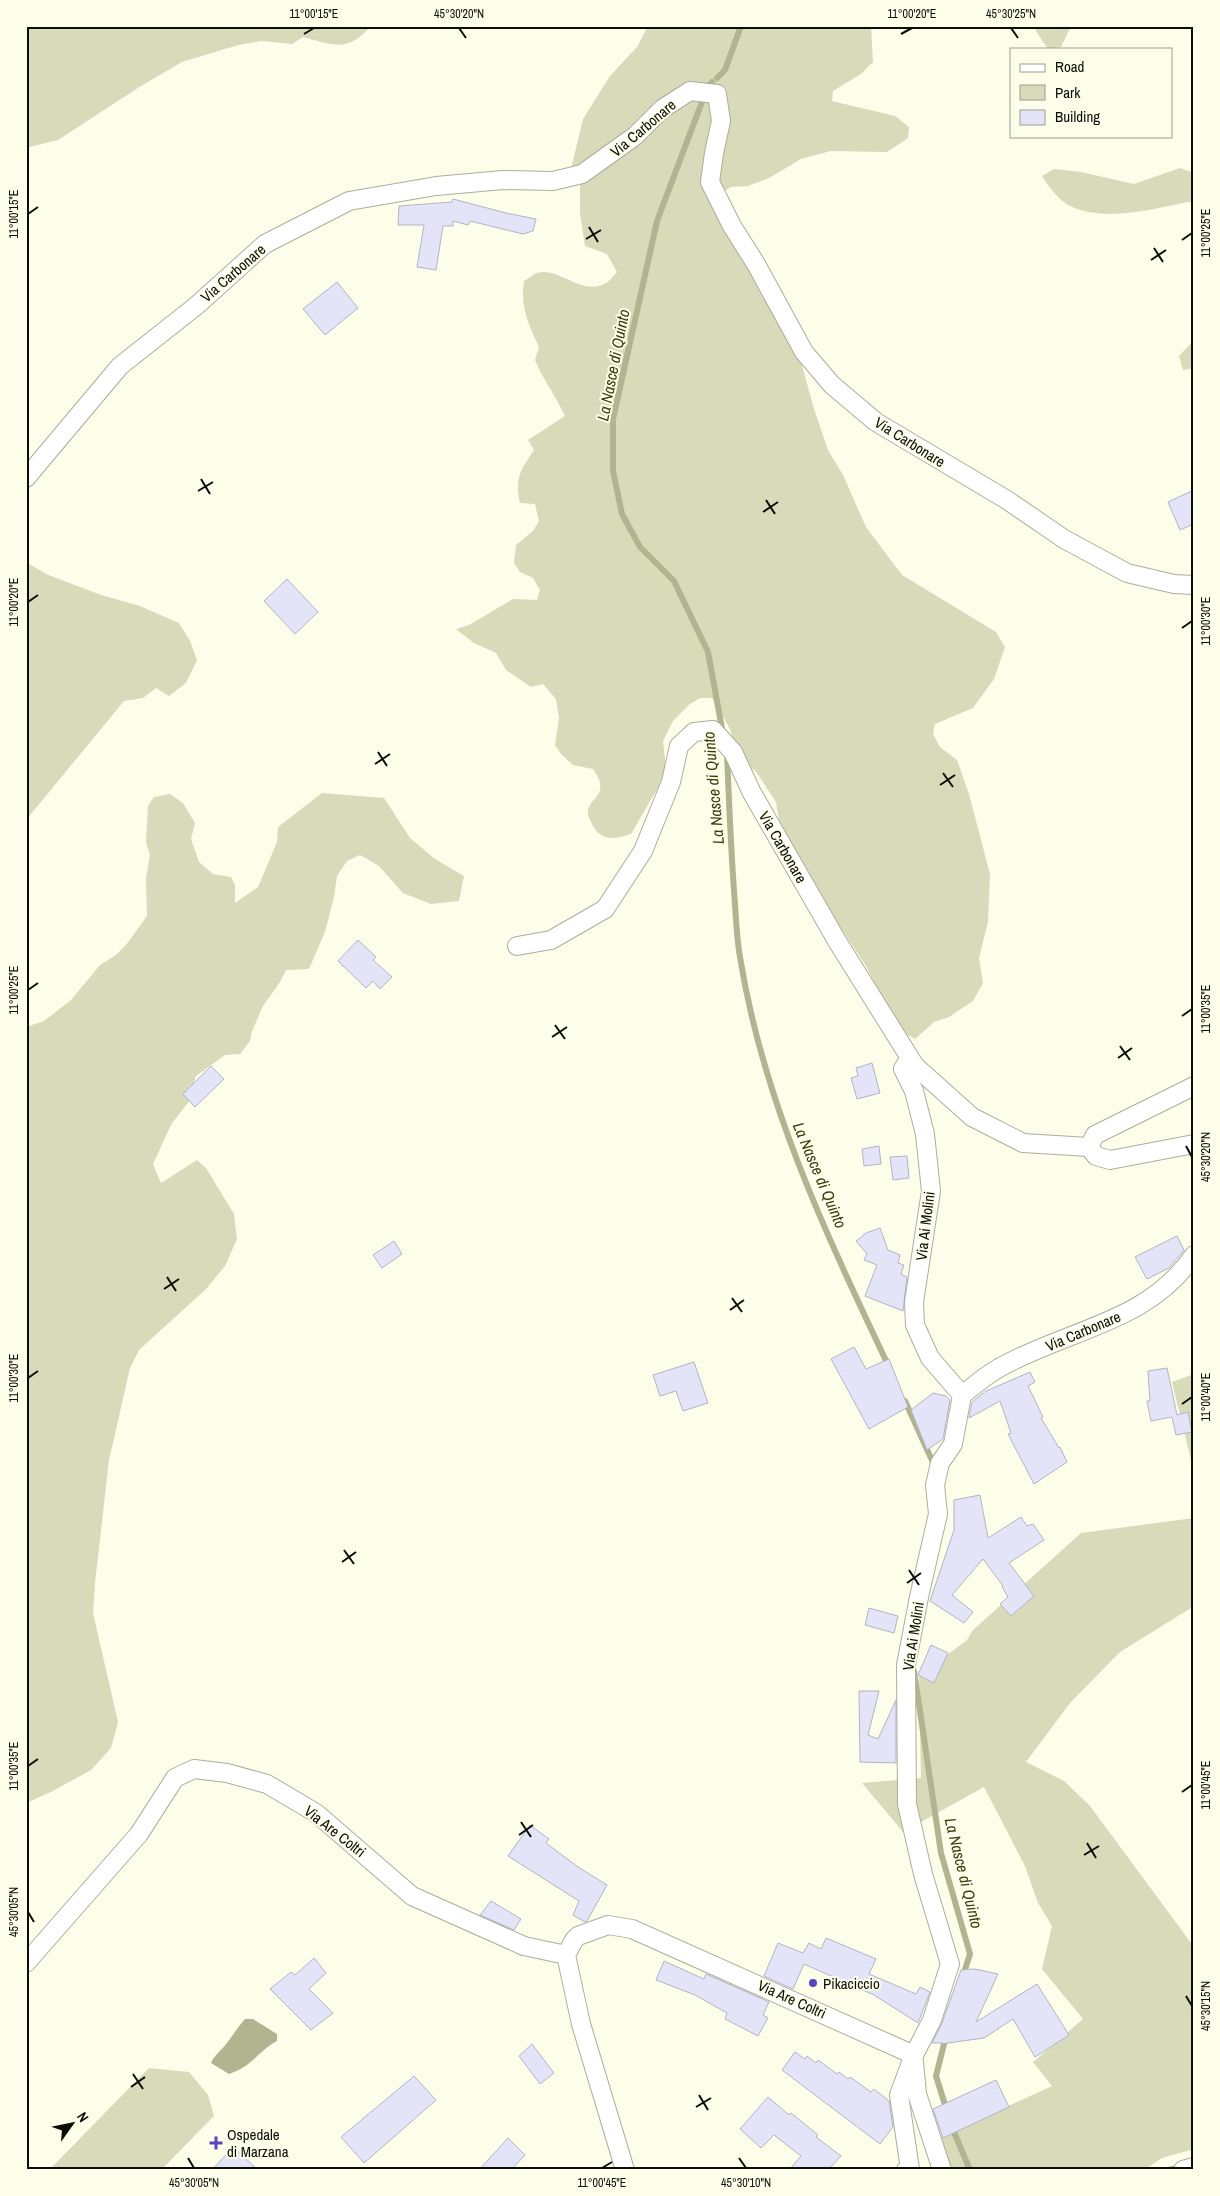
<svg xmlns="http://www.w3.org/2000/svg" width="1220" height="2196" font-family="'Archivo Narrow',sans-serif">
<style>
.green{fill:#d8dab9}
.water{fill:#b1b48e}
.lines{fill:none;stroke-linecap:round;stroke-linejoin:round}
.stream{stroke:#b1b48e;stroke-width:6}
.building{fill:#e3e4f7;stroke:#b2b3c5}
.minor-casing{stroke:#acae9b;stroke-width:20}
.minor{stroke:#fff;stroke-width:18}
.ticks{fill:none;stroke:#0d0d07;stroke-width:2}
.poi-dot{fill:#5945bd;stroke:#fcfeea;stroke-width:2}
.labels{text-anchor:middle;dominant-baseline:central;stroke-width:4;stroke-linejoin:round;paint-order:stroke}
.street-label{font-size:15px;fill:#0d0d07;stroke:#fcfeea}
.poi-label{font-size:15px;fill:#0d0d07;stroke:#fcfeea;text-anchor:start}
.water-label{font-size:16px;font-style:italic;fill:#3b3c0d;stroke:#fcfeea}
.neatline{fill:none;stroke:#0d0d07;stroke-width:2}
.ticks-label{font-size:12px;text-anchor:middle;fill:#0d0d07}
</style>
<rect width="100%" height="100%" fill="#fcfeea"/>
<g class="green">
<path d="M26 26H371C348 53 333 45 303 37L292 44 262 41 238 45 182 62 141 86 58 140 26 148Z"/>
<path d="M648 26H871L873 62 861 74 833 91 832 101 895 116 909 127 908 138 887 152 831 151 801 159 769 178 748 186 731 187 723 192 713 209 761 277 800 358 814 409 828 450 843 475 866 527 902 575 996 632 1005 647 994 679 973 708 935 724 933 734 940 747 957 760 969 794 990 874 988 922 979 958 983 983 973 1001 949 1017 934 1022 915 1039 906 1034 882 998 866 966 843 931 834 924 817 899 814 883 800 868 781 834 776 802 757 773 737 754 730 729 712 698H700L690 704 673 721 663 741 666 768 659 786 631 834C616 839 602 842 593 826 592 823 589 819 588 815 586 797 613 797 593 769L573 765 561 754 555 745 559 718 556 699 543 684 531 687 506 670 496 653 474 643 456 629 469 625 513 599 537 600 540 590 533 578 520 572 514 563 516 545 533 531 539 521 535 504 520 503C514 479 521 469 534 450L528 440 565 416C556 396 543 380 535 360L539 347C528 323 520 307 524 281 528 279 533 274 537 273 559 266 581 297 606 283 610 281 614 275 617 272L607 254 585 246 580 213V184L571 169 583 119 610 76 637 47Z"/>
<path d="M1035 26H1071L1061 47 1048 49 1037 33Z"/>
<path d="M1180 168 1194 173V201C1154 208 1106 224 1068 205 1058 199 1048 186 1042 176L1054 169 1081 172 1134 184Z"/>
<path d="M1194 340V368L1183 370 1179 356Z"/>
<path d="M26 562 46 574 101 595 140 606 179 623 190 641 197 660 186 683 169 696 156 688 143 698 124 701 26 820Z"/>
<path d="M322 793 384 798 410 838 435 859 464 876 459 901 431 904 403 893 379 866 360 855 347 861 337 876 334 897 325 932 309 969 286 970 280 982 263 1006 252 1031 250 1041 240 1054 225 1055 196 1076 192 1088 191 1099 172 1123 153 1164 161 1183 197 1160 206 1168 234 1214 237 1239 225 1266 206 1289 139 1350 130 1368 109 1460 95 1583 93 1613 118 1722 111 1748 91 1770 51 1792 26 1803V1027L44 1021 71 1000 100 965 116 955 126 945 147 916 146 878 150 855 146 842 148 806 154 797 170 794 183 803 195 823 191 839 199 862 213 874 231 877 235 885V903L258 887 277 842 278 827Z"/>
<path d="M1194 1374V1472L1172 1382Z"/>
<path d="M1194 1518V1606L1120 1652 1070 1703 1026 1762 1064 1781 1090 1806 1194 1947V2149L1162 2158 1144 2170H952L941 2137 1052 2086 1033 2062 1083 2019 1042 1969 1052 1926 1038 1903 1025 1866 984 1787 903 1832 862 1783 921 1778 919 1676 967 1640 973 1630 1081 1533Z"/>
<path d="M149 2068 189 2072 208 2095 214 2116 161 2170H49Z"/>
</g>
<path class="water" d="M245 2019H253L277 2034V2041C258 2051 253 2066 229 2074L211 2063C215 2054 222 2050 227 2043 233 2035 238 2027 245 2019Z"/>
<g class="lines">
<g class="stream">
<path d="M717 78 725 70 741 26"/>
<path d="M712 82 708 86 657 221 613 419V471L622 514 640 547 674 581 708 652 723 734"/>
<path d="M727 753C729 804 731 854 735 904 736 922 737 940 740 957 763 1102 827 1236 889 1367"/>
<path d="M905 1401 935 1467"/>
<path d="M914 1671 941 1853 970 1954 963 1976"/>
<path d="M946 2036 936 2076 947 2111"/>
<path d="M951 2125 970 2170"/>
<path d="M1168 2170 1182 2167"/>
</g>
</g>
<g class="building">
<path d="M453 199 506 213 536 219 533 231 523 234 470 221 468 225 453 221V226H443L436 270 417 267 424 225H398L399 206 452 202Z"/>
<path d="M337 282 358 308 325 335 303 309Z"/>
<path d="M1194 490V524L1180 530 1168 502Z"/>
<path d="M287 579 318 612 295 634 264 601Z"/>
<path d="M358 940 376 957 373 960 392 977 380 989 373 981 366 988 338 961Z"/>
<path d="M872 1063 880 1093 857 1099 851 1078 858 1076 856 1068Z"/>
<path d="M211 1066 224 1079 195 1107 183 1094Z"/>
<path d="M879 1146 881 1164 864 1166 862 1149Z"/>
<path d="M907 1156 909 1178 893 1180 890 1157Z"/>
<path d="M880 1228 888 1250 900 1255 898 1263 904 1265 901 1274 907 1277 903 1311 865 1296 877 1265 864 1260 867 1254 856 1241 866 1233Z"/>
<path d="M1177 1236 1184 1250 1169 1268 1147 1279 1135 1257Z"/>
<path d="M394 1241 402 1254 382 1268 373 1255Z"/>
<path d="M854 1347 866 1369 889 1359 908 1407 869 1429 831 1359Z"/>
<path d="M694 1362 708 1403 683 1411 676 1391 660 1396 653 1375Z"/>
<path d="M1167 1368 1177 1415 1188 1412 1192 1432 1176 1435 1172 1417 1151 1421 1147 1401H1150L1148 1371Z"/>
<path d="M1030 1372 1035 1382 1028 1386 1043 1417 1041 1418 1059 1448 1060 1447 1067 1462 1034 1484 1008 1434 1011 1433 1000 1401 969 1418 972 1402 986 1391Z"/>
<path d="M933 1393 946 1396 950 1400 943 1439 927 1450 911 1410Z"/>
<path d="M980 1495 988 1538 1021 1517 1027 1526 1033 1524 1044 1540 1009 1563 1034 1596 1011 1616 1000 1604 1008 1597 1002 1587 1003 1586 983 1559 952 1595 973 1612 964 1623 930 1601 954 1530V1500Z"/>
<path d="M869 1608 898 1616 894 1633 865 1625Z"/>
<path d="M931 1645 948 1653 934 1683 918 1675Z"/>
<path d="M859 1691H879L868 1735 878 1739 896 1700V1763L860 1762Z"/>
<path d="M530 1825 549 1839 546 1843 578 1867 607 1885 587 1921 585 1922 573 1915 579 1901 508 1856Z"/>
<path d="M491 1901 521 1919 514 1930 480 1915Z"/>
<path d="M826 1938 876 1959 869 1974 916 1994 920 1987 930 1992 918 2023 874 1995 804 1964 793 1989 764 1976 778 1943 803 1953 809 1943 821 1949Z"/>
<path d="M314 1958 326 1973 309 1989 333 2013 311 2030 270 1989 291 1972 295 1975Z"/>
<path d="M664 1961 704 1979 706 1974 769 2002 763 2015 768 2018 758 2036 725 2019 727 2013 695 1995 656 1980Z"/>
<path d="M975 1969 998 1974 976 2022 1037 1984 1069 2035 1035 2057 1013 2019 984 2038 941 2044 943 2043H932L942 2023 961 1970Z"/>
<path d="M532 2044 554 2073 540 2084 519 2056Z"/>
<path d="M795 2052 805 2059 807 2056 816 2063 818 2060 837 2074 839 2072 848 2079 850 2077 871 2092 874 2089 889 2101 893 2127 880 2144 782 2070Z"/>
<path d="M414 2076 436 2100 364 2163 341 2137Z"/>
<path d="M996 2080 1009 2107 943 2138 933 2109Z"/>
<path d="M768 2097 789 2115 791 2113 818 2135 816 2137 841 2156 828 2170H789L801 2156 774 2135 761 2148 740 2129Z"/>
<path d="M508 2138 525 2155 511 2170H479Z"/>
<path d="M233 2147 258 2170H212Z"/>
</g>
<g class="lines">
<g class="minor-casing">
<g id="minor">
<path d="M26 478 120 366 196 306 265 244 349 201 436 186 503 180 553 181 582 174 635 136 662 109 690 91 717 94 721 121 714 153 710 182 732 226 756 264 804 352 832 385 876 422 1007 500 1064 539 1127 573 1174 584 1194 585"/>
<path d="M517 946 551 940 605 909 643 851 671 782 679 746 694 732 713 730 733 752 752 793 837 941 915 1066 972 1117 1023 1143 1089 1147"/>
<path d="M1194 1086 1095 1135 1089 1147 1096 1156 1110 1160 1194 1144"/>
<path d="M962 1395C974 1386 986 1375 999 1368 1067 1329 1147 1324 1194 1255"/>
<path d="M26 1963 139 1834 175 1778 194 1769 227 1773 267 1784 316 1813 412 1896 524 1946 566 1955"/>
<path d="M914 2062 917 2094 942 2170"/>
<path d="M625 2170 581 2024 566 1955 574 1940 578 1936 608 1925 632 1929 914 2055"/>
<path d="M906 2170 910 2169 899 2095 914 2055 932 2020 950 1964 923 1874 907 1804 906 1665 919 1597 938 1514 935 1485 940 1463 953 1444 962 1395 930 1358 915 1325 914 1302 931 1191 925 1134 914 1091 903 1069 906 1064 915 1066"/>
<path d="M1183 2170 1194 2167"/>
</g>
</g>
<use href="#minor" class="minor"/>
</g>
<path class="ticks" d="M459 28 466 38M1011 28 1018 38M304 34 314 28M901 34 912 28M28 214 38 207M589 227 598 242M586 239 601 230M1182 240 1192 233M1154 248 1163 262M1151 260 1166 250M201 479 210 494M198 491 213 482M766 500 775 514M763 512 778 502M28 602 38 595M1182 628 1192 621M378 752 387 766M375 764 390 754M943 773 953 787M940 785 955 775M28 990 38 983M1182 1016 1192 1009M555 1025 565 1039M552 1037 567 1027M1120 1046 1130 1060M1118 1058 1132 1048M1186 1146 1192 1157M167 1277 176 1291M164 1289 179 1279M732 1298 742 1312M730 1310 744 1300M28 1378 38 1371M1182 1404 1192 1397M344 1550 354 1564M342 1562 356 1552M909 1570 919 1585M907 1583 921 1573M28 1766 38 1759M1182 1792 1192 1785M521 1822 531 1837M519 1835 533 1825M1087 1843 1096 1858M1084 1855 1099 1846M28 1912 34 1922M1186 1996 1192 2006M133 2074 143 2089M131 2087 145 2077M699 2095 708 2110M696 2107 711 2098M188 2158 194 2168M739 2158 746 2168M602 2168 612 2162"/>
<g class="poi-dot">
<circle cx="813" cy="1983" r="5"/>
<path d="M213.5 2135.5h5v5h5v5h-5v5h-5v-5h-5v-5h5z"/>
</g>
<g class="labels">
<g class="street-label">
<text transform="translate(643 128) rotate(-40)">Via Carbonare</text>
<text transform="translate(233 273) rotate(-41)">Via Carbonare</text>
<text transform="translate(910 442) rotate(32)">Via Carbonare</text>
<text transform="translate(783 847) rotate(60)">Via Carbonare</text>
<text transform="translate(925 1226) rotate(-83)">Via Ai Molini</text>
<text transform="translate(1083 1331) rotate(-23)">Via Carbonare</text>
<text transform="translate(913 1636) rotate(-81)">Via Ai Molini</text>
<text transform="translate(335 1831) rotate(38)">Via Are Coltri</text>
<text transform="translate(792 1999) rotate(24)">Via Are Coltri</text>
</g>
<g class="poi-label">
<text x="823" y="1983">Pikaciccio</text>
<text x="227" y="2134">Ospedale<tspan x="227" dy="17">di Marzana</tspan></text>
</g>
<g class="water-label">
<text transform="translate(613 365) rotate(-79)">La Nasce di Quinto</text>
<text transform="translate(713 788) rotate(-95)">La Nasce di Quinto</text>
<text transform="translate(820 1175) rotate(67)">La Nasce di Quinto</text>
<text transform="translate(964 1873) rotate(76)">La Nasce di Quinto</text>
</g>
</g>
<rect width="1220" height="2196" fill="none" stroke="#fcfeea" stroke-width="55"/>
<rect x="1010" y="48" width="162" height="90" fill="#fcfeea" stroke="#9c9e8f"/>
<rect x="1020" y="64" width="25" height="8" fill="#ffffff" stroke="#9c9e8f"/>
<text x="1055" y="72" font-size="15" fill="#0d0d07">Road</text>
<rect x="1020" y="85" width="25" height="15" fill="#d8dab9" stroke="#9c9e8f"/>
<text x="1055" y="98" font-size="15" fill="#0d0d07">Park</text>
<rect x="1020" y="110" width="25" height="15" fill="#e3e4f7" stroke="#9c9e8f"/>
<text x="1055" y="122" font-size="15" fill="#0d0d07">Building</text>
<g transform="translate(72 2124) rotate(57)" stroke="#fcfeea" stroke-width="4" paint-order="stroke">
<path d="M0-4L9 19L0 12L-9 19Z" fill="#0d0d07"/>
<text y="-8" font-size="14" font-weight="bold" text-anchor="middle" fill="#0d0d07">N</text>
</g>
<rect x="28" y="28" width="1164" height="2140" class="neatline"/>
<g class="ticks-label">
<text x="314" y="18">11°00'15"E</text>
<text x="459" y="18">45°30'20"N</text>
<text x="912" y="18">11°00'20"E</text>
<text x="1011" y="18">45°30'25"N</text>
<text transform="translate(14 214) rotate(-90)" y="4">11°00'15"E</text>
<text transform="translate(1206 233) rotate(-90)" y="4">11°00'25"E</text>
<text transform="translate(14 602) rotate(-90)" y="4">11°00'20"E</text>
<text transform="translate(1206 621) rotate(-90)" y="4">11°00'30"E</text>
<text transform="translate(14 990) rotate(-90)" y="4">11°00'25"E</text>
<text transform="translate(1206 1009) rotate(-90)" y="4">11°00'35"E</text>
<text transform="translate(1206 1157) rotate(-90)" y="4">45°30'20"N</text>
<text transform="translate(14 1378) rotate(-90)" y="4">11°00'30"E</text>
<text transform="translate(1206 1397) rotate(-90)" y="4">11°00'40"E</text>
<text transform="translate(14 1766) rotate(-90)" y="4">11°00'35"E</text>
<text transform="translate(1206 1785) rotate(-90)" y="4">11°00'45"E</text>
<text transform="translate(14 1912) rotate(-90)" y="4">45°30'05"N</text>
<text transform="translate(1206 2006) rotate(-90)" y="4">45°30'15"N</text>
<text x="194" y="2187">45°30'05"N</text>
<text x="602" y="2187">11°00'45"E</text>
<text x="746" y="2187">45°30'10"N</text>
</g>
</svg>
